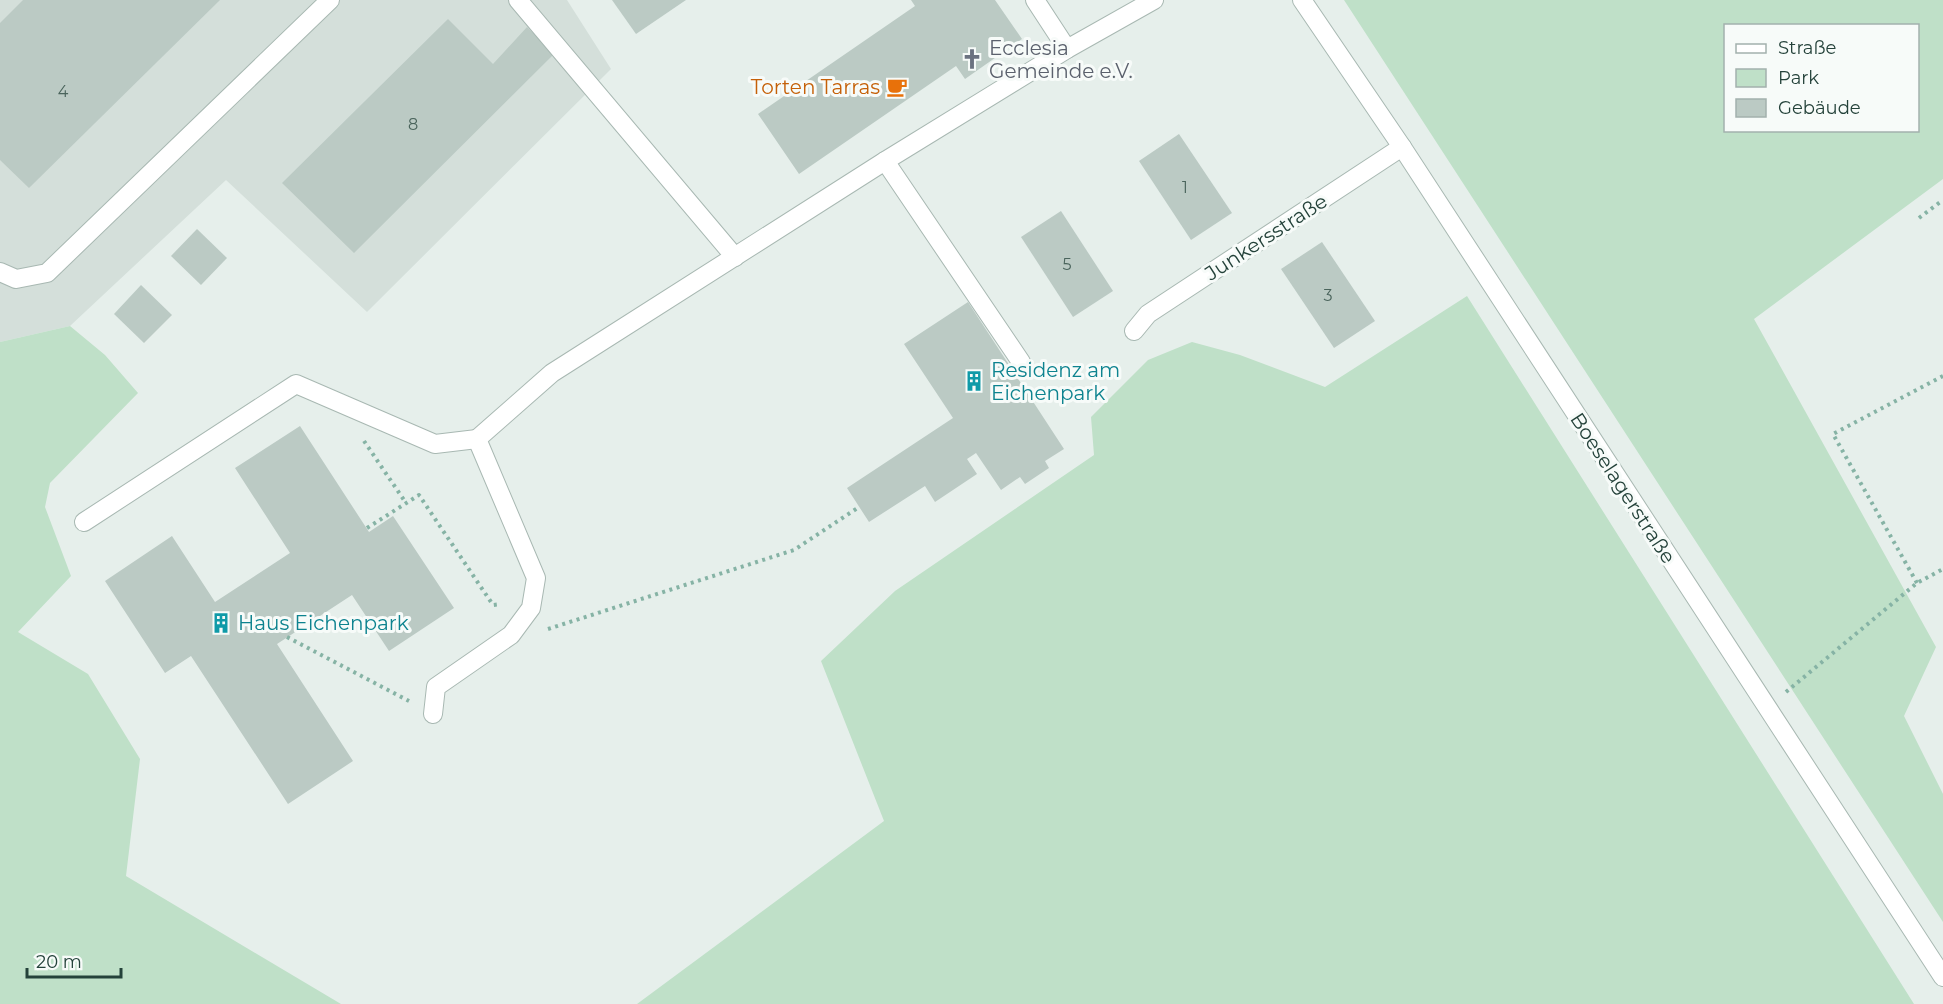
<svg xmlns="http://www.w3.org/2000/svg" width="1943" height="1004" font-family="Montserrat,sans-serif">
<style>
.built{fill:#d4dfda}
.green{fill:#bfe0c8;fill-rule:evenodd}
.building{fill:#bbcac4}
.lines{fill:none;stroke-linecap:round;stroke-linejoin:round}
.minor-casing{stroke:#a8b8b2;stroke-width:20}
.path{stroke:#86b3a5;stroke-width:4;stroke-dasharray:3 4.5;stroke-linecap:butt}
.minor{stroke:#fff;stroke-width:18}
.labels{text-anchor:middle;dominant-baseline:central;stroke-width:6;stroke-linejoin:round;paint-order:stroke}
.number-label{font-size:16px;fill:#4a645c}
.worship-label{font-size:20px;fill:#5b616d;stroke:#f7fbf9;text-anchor:start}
.food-label{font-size:20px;fill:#c56008;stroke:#f7fbf9;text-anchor:end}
.street-label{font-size:20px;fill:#24423a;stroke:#f7fbf9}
.culture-label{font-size:20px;fill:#0d838f;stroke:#f7fbf9;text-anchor:start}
</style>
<rect width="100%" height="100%" fill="#e6efeb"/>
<path class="built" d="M0 0H567L611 69 367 312 226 180 70 326 0 342Z"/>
<g class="green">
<path d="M1344 0H1943V179L1754 319 1936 647 1904 716 1943 794V922ZM1726 26H1918V130H1726Z"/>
<path d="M1467 296 1914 1004H637L884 821 821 661 895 591 1094 455 1091 417 1148 360 1192 342 1240 355 1325 387Z"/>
<path d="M70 326 105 355 138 393 50 483 45 507 71 576 18 632 88 674 140 759 126 876 341 1004H0V342Z"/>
</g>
<g class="building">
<path d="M23 0H220L29 188 0 160V23Z"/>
<path d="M612 0H686L636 34Z"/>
<path d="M911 0H995L1022 39 965 79 956 66 799 174 758 114 915 6Z"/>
<path d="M448 19 493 64 527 27 554 54 354 253 282 183Z"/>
<path d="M1179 134 1232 213 1191 240 1139 161Z"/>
<path d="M1061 211 1113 291 1073 317 1021 237Z"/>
<path d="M197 229 227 258 201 285 171 256Z"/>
<path d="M1322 242 1375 321 1334 348 1281 269Z"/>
<path d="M141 285 172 315 144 343 114 314Z"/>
<path d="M968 302 1064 449 1045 461 1049 468 1025 484 1020 477 1001 490 976 453 967 459 977 474 935 502 925 486 869 522 847 488 953 418 904 344Z"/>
<path d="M300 426 369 532 393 516 454 608 389 651 352 595 277 644 353 761 288 804 191 656 165 673 105 581 172 536 215 602 290 553 235 468Z"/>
</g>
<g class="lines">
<g class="minor-casing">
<g id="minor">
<path d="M518 0 735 257"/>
<path d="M1035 0 1067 49"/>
<path d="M1302 0 1402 147 1943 977"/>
<path d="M885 161 1021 362"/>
<path d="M0 272 16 279 47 273 330 0"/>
<path d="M1134 331 1148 314 1402 147"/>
<path d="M84 522 296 384 435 444 477 439"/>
<path d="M433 714 436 687 511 635 531 608 536 578 477 439 552 373 885 161 1067 49 1154 0"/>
</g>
</g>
<g class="path">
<path d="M1919 218 1943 200"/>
<path d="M364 441 406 503"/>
<path d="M367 528 419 495 493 605 501 604"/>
<path d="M1917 583 1833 434 1943 376"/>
<path d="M548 629 794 550 859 507"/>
<path d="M287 637 409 701"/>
<path d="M1786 692 1917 583 1943 569"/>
</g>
<use href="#minor" class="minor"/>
</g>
<defs>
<g id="church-bare" transform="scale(1.62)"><path d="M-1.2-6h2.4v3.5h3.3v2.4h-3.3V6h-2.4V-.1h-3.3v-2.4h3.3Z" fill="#6b7280" stroke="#f7fbf9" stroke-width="2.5" paint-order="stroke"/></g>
<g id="cafe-bare" transform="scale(1.62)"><path d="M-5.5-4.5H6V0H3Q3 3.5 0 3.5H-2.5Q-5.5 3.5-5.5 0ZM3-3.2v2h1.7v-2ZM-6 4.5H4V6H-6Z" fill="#e8710a" stroke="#f7fbf9" stroke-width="2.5" paint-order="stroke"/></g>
<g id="building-bare" transform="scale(1.62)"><path d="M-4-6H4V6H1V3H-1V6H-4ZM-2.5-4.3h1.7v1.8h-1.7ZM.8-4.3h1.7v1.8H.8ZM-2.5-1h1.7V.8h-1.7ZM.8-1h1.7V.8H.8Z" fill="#0f9aa8" stroke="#f7fbf9" stroke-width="2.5" paint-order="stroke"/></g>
</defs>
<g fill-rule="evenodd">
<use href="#church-bare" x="972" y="59"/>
<use href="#cafe-bare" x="897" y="87"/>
<use href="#building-bare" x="974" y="381"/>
<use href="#building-bare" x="221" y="623"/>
</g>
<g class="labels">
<g class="number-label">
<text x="63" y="91">4</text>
<text x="413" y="124">8</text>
<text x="1185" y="187">1</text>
<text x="1067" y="264">5</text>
<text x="1328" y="295">3</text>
</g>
<g class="worship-label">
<text x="989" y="48">Ecclesia<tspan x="989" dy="23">Gemeinde e.V.</tspan></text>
</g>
<g class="food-label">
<text x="880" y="87">Torten Tarras</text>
</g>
<g class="street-label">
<text transform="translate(1266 237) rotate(-33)">Junkersstraße</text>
<text transform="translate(1623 488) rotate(57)">Boeselagerstraße</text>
</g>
<g class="culture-label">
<text x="991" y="370">Residenz am<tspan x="991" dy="23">Eichenpark</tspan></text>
<text x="238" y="623">Haus Eichenpark</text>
</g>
</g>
<rect x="1724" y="24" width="195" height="108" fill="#f7fbf9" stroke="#a3b1ad" stroke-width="1.5"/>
<rect x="1736" y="44" width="30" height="9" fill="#ffffff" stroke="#a3b1ad" stroke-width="1.5"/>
<text x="1778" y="54" font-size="18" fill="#24423a">Straße</text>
<rect x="1736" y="69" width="30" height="18" fill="#bfe0c8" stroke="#a3b1ad" stroke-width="1.5"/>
<text x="1778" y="84" font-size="18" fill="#24423a">Park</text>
<rect x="1736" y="99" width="30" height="18" fill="#bbcac4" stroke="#a3b1ad" stroke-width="1.5"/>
<text x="1778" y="114" font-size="18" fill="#24423a">Gebäude</text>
<path d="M27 968v9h94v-9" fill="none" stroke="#24423a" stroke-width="3"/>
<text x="36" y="968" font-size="18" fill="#24423a" stroke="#f7fbf9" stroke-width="4.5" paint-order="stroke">20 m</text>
</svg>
